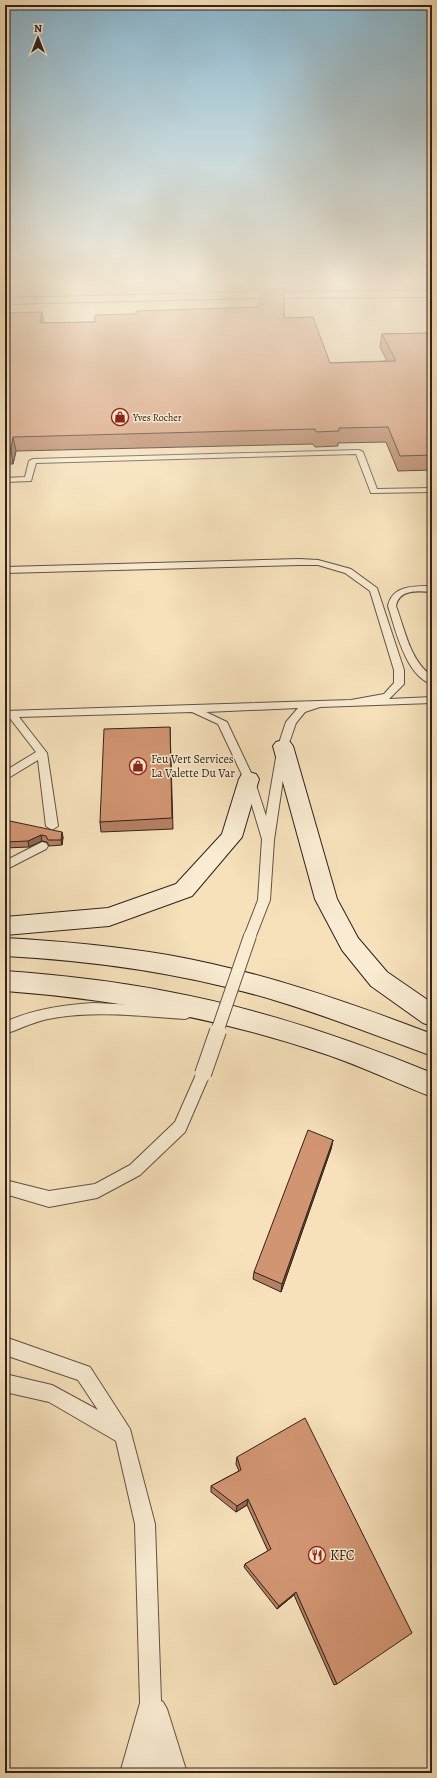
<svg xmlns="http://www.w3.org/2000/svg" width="437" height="1778" font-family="Alegreya,serif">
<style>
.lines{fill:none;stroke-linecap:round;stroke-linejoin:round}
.lane-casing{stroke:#625244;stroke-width:2}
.street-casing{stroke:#625244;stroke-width:2}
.secondary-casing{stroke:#30231c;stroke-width:2}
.lane{fill:#f9ecd2;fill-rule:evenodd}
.street{fill:#f9ecd2;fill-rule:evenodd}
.secondary{fill:#f9ecd2;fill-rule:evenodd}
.lane-bridge-far1-casing{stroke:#625244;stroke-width:14;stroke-linecap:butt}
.lane-bridge-casing{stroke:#625244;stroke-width:18;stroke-linecap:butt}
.lane-bridge-far1{stroke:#f9ecd2;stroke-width:12}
.lane-bridge{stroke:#f9ecd2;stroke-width:16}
.wall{fill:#b58062;stroke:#30231c}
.shaded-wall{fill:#936850;stroke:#30231c}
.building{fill:#d29572;stroke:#30231c}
.labels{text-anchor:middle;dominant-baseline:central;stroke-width:3;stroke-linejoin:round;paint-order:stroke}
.far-poi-label{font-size:10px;fill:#30231c;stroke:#f9ecd2;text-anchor:start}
.poi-label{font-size:12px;fill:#30231c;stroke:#f9ecd2;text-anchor:start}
.near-poi-label{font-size:14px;fill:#30231c;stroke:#f9ecd2;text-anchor:start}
</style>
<rect width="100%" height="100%" fill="#f6e1ba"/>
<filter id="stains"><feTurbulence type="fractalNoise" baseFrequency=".005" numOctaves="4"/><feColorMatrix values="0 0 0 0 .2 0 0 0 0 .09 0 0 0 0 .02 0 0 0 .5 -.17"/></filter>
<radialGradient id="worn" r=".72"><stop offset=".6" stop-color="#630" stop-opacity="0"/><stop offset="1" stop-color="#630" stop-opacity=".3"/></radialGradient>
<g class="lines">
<g class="lane-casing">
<g id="lane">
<path d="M359 450 363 452 377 489 432 488V492L371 493 356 454 36 463 31 481 5 482V478L25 477 29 461 33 459Z"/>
<path d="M299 559 318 560 351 569 377 588 404 670V684L389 699 432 697V703L320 707 305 712 296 723 288 746 274 840 270 900 256 936 254 939 250 941 246 939 244 936 258 900 262 839 244 779 218 724 192 712 19 717 47 753 58 826 52 830 46 826 38 760 5 780V771L36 752 9 717H5V711L351 700 384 694 394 683V670L370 591 345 573 318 565H299L5 573V567ZM298 708 286 722 278 746 266 816 254 779 227 722 206 712Z"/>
<path d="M432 586V592C418 591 399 589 396 606 405 630 410 661 432 676V684C406 677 395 628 388 606 392 585 415 586 432 586Z"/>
<path d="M42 842 46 843 48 846 46 849 5 870V861Z"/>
<path d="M93 1003 185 1007 190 1009 192 1013 190 1017 185 1019C140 1016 93 1010 48 1019 33 1022 20 1029 5 1034V1022C34 1009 62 1005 93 1003Z"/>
<path d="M203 1068 208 1070 210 1074 185 1132 140 1175 97 1198 49 1207 5 1194V1180L49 1191 95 1184 130 1165 175 1122 198 1070Z"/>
<path d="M5 1337 90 1367 130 1429 155 1524 161 1701 163 1702 167 1709 187 1773H165L164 1769V1773H120L140 1703 135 1524 116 1441 49 1402 5 1392V1374L52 1385 98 1410 78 1380 5 1355Z"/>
</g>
</g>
<g class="street-casing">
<path id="street" d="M432 291V297L259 298 5 304V298L259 292Z"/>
</g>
<g class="secondary-casing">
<g id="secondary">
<path d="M283 740 290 742 293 746 337 899 358 938 387 972 432 1003V1026L423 1023 371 986 342 950 315 899 273 746 276 742Z"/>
<path d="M249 772 256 774 259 779 242 837 192 896 109 926 5 935V917L108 908 176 884 222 834 239 779 242 774Z"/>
<path d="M5 938C60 941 114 946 168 955 258 971 346 1001 432 1034V1056C380 1037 330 1017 277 1001 189 974 97 961 5 956Z"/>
<path d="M5 971C60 975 115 981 170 992 260 1009 347 1038 432 1073V1097C396 1083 361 1066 325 1054 221 1019 115 999 5 991Z"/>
</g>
</g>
<use href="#lane" class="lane"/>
<use href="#street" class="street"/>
<use href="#secondary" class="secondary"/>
<g class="lane-bridge-far1-casing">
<path id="lane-bridge-far1" d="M217 1032 250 936"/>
</g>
<g class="lane-bridge-casing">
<path id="lane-bridge" d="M203 1074 218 1031"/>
</g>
<use href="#lane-bridge-far1" class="lane-bridge-far1"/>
<use href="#lane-bridge" class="lane-bridge"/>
</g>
<g class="wall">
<path d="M5 313 43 323 284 318 330 363 387 361 380 347 382 334 432 333V470L398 471 386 442 338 443V446L315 447 313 444 16 451 13 464H5Z"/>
<path d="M170 727 173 829 101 832 100 822Z"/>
<path d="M5 820 63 837 62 845 49 846 47 842 42 841 29 847 5 848Z"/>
<path d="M333 1140 331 1149 281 1292 253 1279 254 1272Z"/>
<path d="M237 1457 337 1684 334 1685 294 1595 277 1609 244 1567 245 1564 268 1551 247 1505 236 1512 211 1492V1486L239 1471 236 1464Z"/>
</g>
<g class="shaded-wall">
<path d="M42 312 44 325 40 323Z"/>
<path d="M13 437 16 451 13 464 11 449Z"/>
<path d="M62 832 63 837 62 845 61 840Z"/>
<path d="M41 835 42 841 29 847 28 841Z"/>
<path d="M333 1140 331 1149 281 1292 282 1284Z"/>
<path d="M248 1499 247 1505 236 1512 237 1506Z"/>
<path d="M296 1592 294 1595 277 1609 279 1606Z"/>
</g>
<g class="building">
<path d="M285 288 284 318 313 317 330 363 396 361 382 334 432 333V455L400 456 388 427 339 428V431L316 432 315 429 13 437 11 449H5V313L42 312 40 323 95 322V315L136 314V311L258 307 265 289Z"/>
<path d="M170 727 172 818 100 822 104 729Z"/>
<path d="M5 820 62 832 61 840H48L46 836 41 835 28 841 5 842Z"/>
<path d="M308 1130 333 1140 282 1284 254 1272Z"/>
<path d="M305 1418 412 1633 337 1684 296 1592 279 1606 245 1564 271 1549 248 1499 237 1506 211 1486 241 1470 237 1457Z"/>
</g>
<linearGradient id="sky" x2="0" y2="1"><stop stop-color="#8ab8d1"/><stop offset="0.53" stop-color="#fbf2e0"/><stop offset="1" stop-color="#fbf2e0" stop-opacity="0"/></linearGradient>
<rect width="437" height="530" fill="url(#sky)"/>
<defs>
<g id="shop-ring" transform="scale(0.9)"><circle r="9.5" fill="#f9ecd2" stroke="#8f2418" stroke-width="1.5"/><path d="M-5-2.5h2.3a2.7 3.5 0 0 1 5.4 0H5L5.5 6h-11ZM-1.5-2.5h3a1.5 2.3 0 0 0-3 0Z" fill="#8f2418"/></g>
<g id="restaurant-ring" transform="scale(0.9)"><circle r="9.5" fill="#f9ecd2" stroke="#8f2418" stroke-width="1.5"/><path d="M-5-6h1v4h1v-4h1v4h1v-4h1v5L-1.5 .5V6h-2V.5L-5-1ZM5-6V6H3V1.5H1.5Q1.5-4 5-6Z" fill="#8f2418"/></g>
</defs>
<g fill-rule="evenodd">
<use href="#shop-ring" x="120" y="417"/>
<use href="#shop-ring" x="138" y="766"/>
<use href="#restaurant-ring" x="317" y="1555"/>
</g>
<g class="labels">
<g class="far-poi-label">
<text x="133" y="417">Yves Rocher</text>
</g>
<g class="poi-label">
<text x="151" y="759">Feu Vert Services<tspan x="151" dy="14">La Valette Du Var</tspan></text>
</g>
<g class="near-poi-label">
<text x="330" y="1555">KFC</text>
</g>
</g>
<rect width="437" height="1778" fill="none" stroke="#f6e1ba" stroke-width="20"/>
<rect x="6" y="6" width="425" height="1766" fill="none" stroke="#30231c" stroke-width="2"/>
<rect x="10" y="10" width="417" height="1758" fill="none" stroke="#30231c"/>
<g transform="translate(38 38)" stroke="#f9ecd2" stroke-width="3" paint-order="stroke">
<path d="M0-3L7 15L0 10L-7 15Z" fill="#30231c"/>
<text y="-6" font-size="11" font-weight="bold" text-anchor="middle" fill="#30231c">N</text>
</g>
<rect width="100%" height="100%" filter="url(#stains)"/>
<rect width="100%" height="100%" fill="url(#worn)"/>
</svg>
